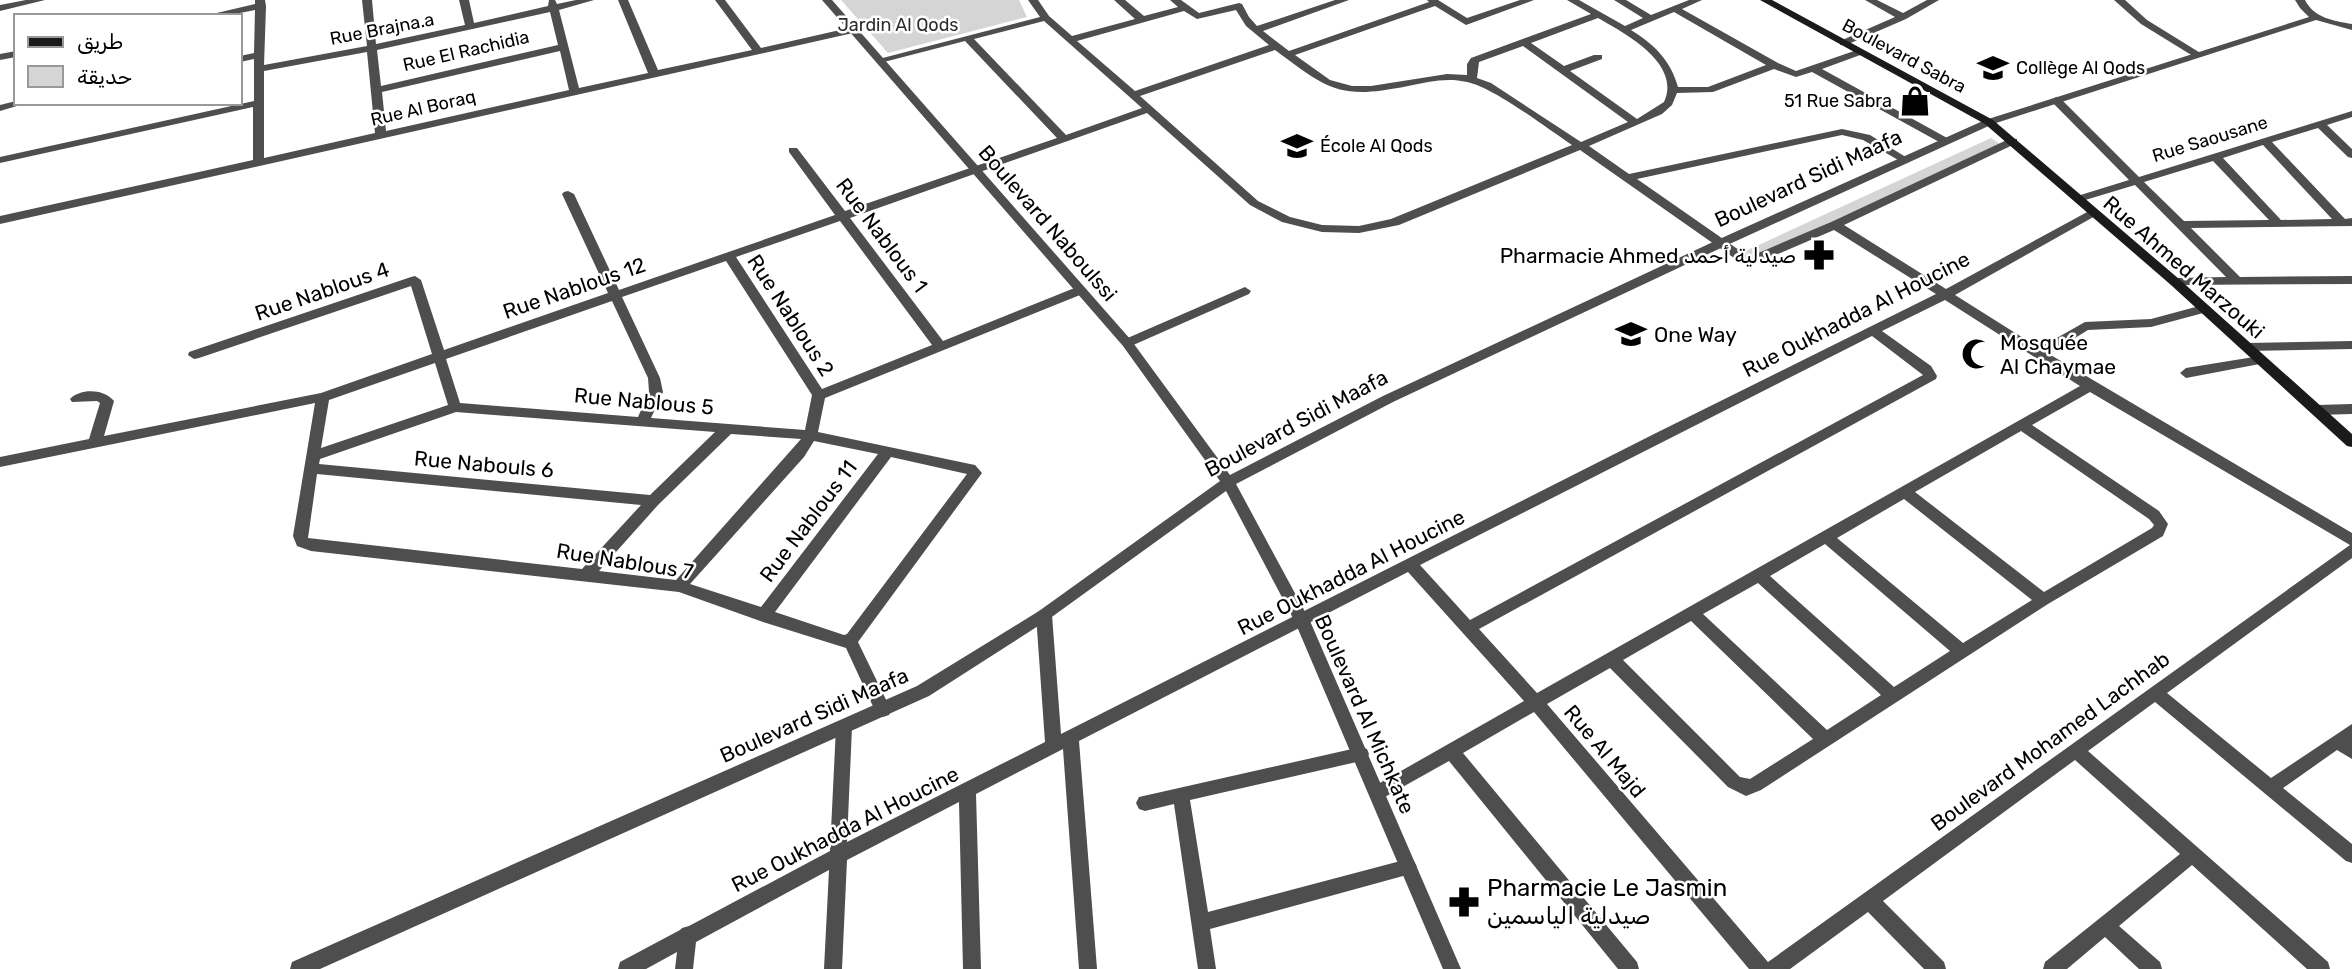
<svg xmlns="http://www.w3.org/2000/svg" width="2352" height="969" font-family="Rubik,Vazirmatn,sans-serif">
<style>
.green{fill:#d5d5d5}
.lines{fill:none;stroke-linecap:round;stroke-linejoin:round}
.minor{fill:#4e4e4e;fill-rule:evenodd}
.tertiary{fill:#4e4e4e;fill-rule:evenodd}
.secondary{fill:#1b1b1b;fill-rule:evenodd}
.labels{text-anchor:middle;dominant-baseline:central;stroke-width:5;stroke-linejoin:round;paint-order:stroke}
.far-park-label{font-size:18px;fill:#2c2c2c;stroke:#fff}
.far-street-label{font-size:18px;fill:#000;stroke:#fff}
.far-poi-label{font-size:18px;fill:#000;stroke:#fff;text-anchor:start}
.street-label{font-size:21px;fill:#000;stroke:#fff}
.poi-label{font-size:21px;fill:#000;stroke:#fff;text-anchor:start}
.near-poi-label{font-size:24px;fill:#000;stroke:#fff;text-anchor:start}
</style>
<rect width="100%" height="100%" fill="#fff"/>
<g class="green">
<path d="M841 0H1019L1027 17 888 53Z"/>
<path d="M1991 138 2000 144 1748 260 1739 254Z"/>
</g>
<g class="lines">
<g class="minor">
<path d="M255 0H265L266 6 264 65 367 46 362 0H372L376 44 465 25 459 0H469L474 23 548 6 549 0H555L557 4 576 0H594L559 10 579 88 648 73 618 0H628L658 70 752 50 715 0H725L761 48 853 27 858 30 853 33 0 224V216L253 160V107L0 163V157L254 101V59L240 62V56L254 53 255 10 225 16H204L255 4ZM550 12 558 45 381 86 377 50ZM560 51 569 90 386 131 382 92ZM367 52 375 133 264 158V71Z"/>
<path d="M1028 0H1038L1049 16 1072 36 1135 19 1114 0H1125L1144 16 1178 7 1170 0H1181L1199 13 1239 3 1242 4 1249 17 1257 26 1335 0H1349L1263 31 1289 51 1429 2 1427 0H1438L1467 18 1520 0H1534L1466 25 1435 6 1295 55 1330 80 1352 86H1371L1447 74 1467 75V64L1471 58 1591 14 1567 0H1579L1625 26 1643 18 1614 0H1626L1651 15 1689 0H1702L1682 9 1778 63 1796 71 1857 50H1863V54L1822 69 1949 139V143H1941L1812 72 1796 77 1774 69 1713 92 1677 93 1672 105 1662 114 1589 146 1629 174 1842 129 1870 135 1909 159 1904 162 1900 161 1863 140 1842 135 1637 179 1749 257 1831 222 2009 139H2017V143L1844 225 1946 289 2089 211H2097V215L1955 295 2039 348 2085 322 2151 319 2203 305 2207 306 2209 309 2207 312 2151 327 2088 330 2049 354 2352 533V558L2167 693 2271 778 2352 724V759L2337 750 2283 788 2352 844V863L2346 861 2155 702 2088 751 2328 962 2330 969H2307L2192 865 2119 926 2160 962 2162 969H2139L2105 937 2067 969H2043L2045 962 2180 854 2075 760 1883 901 1944 962 1946 969H1924L1868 912 1790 969H1749L1534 712 1463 753 1637 962 1639 969H1618L1449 761 1383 798 1377 801 1371 798 1369 793 1371 788 1524 701 1408 572 1079 741 1097 969H1079L1063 749 976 794 981 969H963L959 802 847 860 842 969H824L829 870 696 942 693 969H675L677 952 646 969H618L620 962 680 930 682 928 689 926 830 851 836 727 838 722 844 720 850 722 852 727 847 842 1045 742 1036 615 1039 611 1044 609 1049 611 1052 615 1061 734 1654 434 1936 294 1834 230 1752 265H1744L1580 150 1399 225 1359 233 1322 232 1282 222 1250 205 1147 113 850 218 943 341 1077 287 1081 286 1087 290 1085 293 825 398 818 432 970 464 975 465 982 473 858 642 891 710 889 715 883 717 877 715 846 648 763 622 679 592 311 551 297 546 293 536 315 403 0 467V457L89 439 100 403 97 401 72 402 70 399C81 388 104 389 114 401L104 436 321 393 432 354 411 286 199 358 194 359 188 355 189 352 411 277 415 276 421 280 444 350 608 293 562 194 564 192 568 191 574 194 619 290 835 215 789 152V148H797L845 211 1057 138 965 41 880 63 875 60 1040 17ZM1236 10 1246 26 1269 45 1135 91 1077 41 1184 11 1197 19ZM1674 12 1766 65 1708 87H1678C1671 61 1654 44 1631 30ZM1598 18C1624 33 1682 63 1664 102L1637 119 1570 71 1602 59V55H1594L1564 66 1531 43ZM1044 21 1142 108 1066 135 974 39ZM1523 46 1628 122 1581 142 1491 83 1477 78 1479 62ZM1275 50C1329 90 1339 100 1408 86 1427 82 1447 77 1467 82 1495 88 1546 128 1572 145L1391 219 1359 226 1322 225 1290 217 1258 201 1140 96ZM840 221 932 345 822 389 736 257ZM726 261 812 395 805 430 651 418 663 392 660 378 622 297ZM1945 300 2080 386 1537 693 1479 629 1936 379 1937 376 1931 366 1882 331ZM612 301 648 378 649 392 638 417 460 403 446 359ZM1872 336 1923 375 1470 620 1420 565ZM435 363 448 405 321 448 329 400ZM2090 392 2350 545 1768 962 1547 704 1610 668 1728 787 1746 796 1761 790 2048 604 2163 536 2168 524 2159 511 2032 425ZM456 412 715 432 650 495 319 464 320 459ZM2021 431 2149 519 2154 525 2152 528 2044 592 1915 492ZM731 434 801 439 676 580 599 571 658 505ZM814 441 878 454 761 607 690 584 804 457ZM891 457 967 474 847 634 844 635 775 612ZM317 474 641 505 582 569 308 538ZM1904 499 2032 600 1963 643 1837 538ZM1825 544 1950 651 1894 687 1770 576ZM1758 583 1881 695 1827 730 1703 614ZM1691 621 1813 739 1750 779 1740 777 1623 660Z"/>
<path d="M1865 0H1877L1903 13 1927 0H1939L1906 19 1846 45H1840V41L1895 17Z"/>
<path d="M2114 0H2125L2147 20 2202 54 2193 56 2141 24Z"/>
<path d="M16 51V57L0 60V54Z"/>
<path d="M2056 97 2060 98 2139 177 2352 111V117L2327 125 2352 149V158L2348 157 2318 128 2272 142 2345 219 2352 218V226L2191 228 2240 277 2352 276V284L2171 285 2169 282 2175 278 2226 277 2135 185 2082 201H2074V197L2129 180 2052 102 2051 100ZM2263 145 2332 219 2281 220 2223 158ZM2213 161 2269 220 2184 221 2144 182Z"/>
<path d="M16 101V103H27L0 111V105Z"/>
<path d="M1245 287 1251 291 1249 294 1131 346 1127 347 1121 343 1123 340Z"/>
<path d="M2352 341V349L2247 351 2241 347 2247 343Z"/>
<path d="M2260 356 2266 360 2265 363 2186 378 2180 373 2186 368Z"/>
<path d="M2352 404V414L2317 415 2310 410 2317 405Z"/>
<path d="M1361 747 1367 749 1369 754 1367 759 1361 761 1190 800 1208 912 1408 859 1414 861 1417 867 1414 873 1210 929 1216 969H1198L1174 804 1145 811 1139 809 1136 803 1139 797Z"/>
</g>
<g class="tertiary">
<path d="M26 0H45L0 11V5Z"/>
<path d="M822 0H832L1131 340 1230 475 1383 396 1715 241 1985 120 2309 17 2300 8 2295 0H2305C2314 18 2334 21 2352 24V30L2316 20 1993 124 1723 247 1393 402 1236 484 1310 621 1461 969H1443L1295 622 1226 491 1049 619 929 696 320 969H290L292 962 917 686 1039 611 1220 481 1123 346Z"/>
</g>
<path class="secondary" d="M1760 0H1772L1993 120 2179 279 2352 434V447L2347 446 2171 285 1985 124Z"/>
</g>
<defs>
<g id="school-bare" transform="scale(2.415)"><path d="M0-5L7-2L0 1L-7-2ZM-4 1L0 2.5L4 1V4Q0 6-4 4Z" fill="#000" stroke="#fff" stroke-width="2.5" paint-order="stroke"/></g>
<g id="shop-bare" transform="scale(2.415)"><path d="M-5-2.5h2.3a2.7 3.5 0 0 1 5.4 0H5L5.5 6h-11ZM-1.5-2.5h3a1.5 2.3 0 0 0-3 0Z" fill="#000" stroke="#fff" stroke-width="2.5" paint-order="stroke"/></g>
<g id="pharmacy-bare" transform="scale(2.415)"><path d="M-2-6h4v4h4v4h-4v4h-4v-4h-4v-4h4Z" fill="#000" stroke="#fff" stroke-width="2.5" paint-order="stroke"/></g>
<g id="mosque-bare" transform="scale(2.415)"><path d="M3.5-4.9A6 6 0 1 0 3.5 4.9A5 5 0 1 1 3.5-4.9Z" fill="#000" stroke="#fff" stroke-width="2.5" paint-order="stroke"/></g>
</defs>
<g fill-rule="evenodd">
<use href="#school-bare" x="1993" y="68"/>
<use href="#shop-bare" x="1915" y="101"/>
<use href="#school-bare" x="1297" y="146"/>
<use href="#pharmacy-bare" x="1819" y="255"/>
<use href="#school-bare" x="1631" y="334"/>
<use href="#mosque-bare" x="1977" y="354"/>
<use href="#pharmacy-bare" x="1464" y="902"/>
</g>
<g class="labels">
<g class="far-park-label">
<text x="898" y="25">Jardin Al Qods</text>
</g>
<g class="far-street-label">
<text transform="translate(382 29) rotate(-11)">Rue Brajna.a</text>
<text transform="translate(466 51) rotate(-13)">Rue El Rachidia</text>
<text transform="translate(1904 56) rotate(28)">Boulevard Sabra</text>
<text transform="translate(423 108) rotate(-13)">Rue Al Boraq</text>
<text transform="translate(2210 139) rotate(-17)">Rue Saousane</text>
</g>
<g class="far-poi-label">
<text x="2016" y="68">Collège Al Qods</text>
<text x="1892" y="101" text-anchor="end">51 Rue Sabra</text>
<text x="1320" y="146">École Al Qods</text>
</g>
<g class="street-label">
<text transform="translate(1808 178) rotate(-25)">Boulevard Sidi Maafa</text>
<text transform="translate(1048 223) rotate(49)">Boulevard Naboulssi</text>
<text transform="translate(882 235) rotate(53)">Rue Nablous 1</text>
<text transform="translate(2184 267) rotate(41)">Rue Ahmed Marzouki</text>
<text transform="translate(574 288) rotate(-19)">Rue Nablous 12</text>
<text transform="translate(322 291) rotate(-19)">Rue Nablous 4</text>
<text transform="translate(1856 314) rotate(-27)">Rue Oukhadda Al Houcine</text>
<text transform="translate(791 315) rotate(57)">Rue Nablous 2</text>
<text transform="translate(644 401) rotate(5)">Rue Nablous 5</text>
<text transform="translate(1296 423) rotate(-28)">Boulevard Sidi Maafa</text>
<text transform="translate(484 464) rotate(5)">Rue Nabouls 6</text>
<text transform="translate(808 521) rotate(-53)">Rue Nablous 11</text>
<text transform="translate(625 561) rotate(9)">Rue Nablous 7</text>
<text transform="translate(1351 572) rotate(-27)">Rue Oukhadda Al Houcine</text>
<text transform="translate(1365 714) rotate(66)">Boulevard Al Michkate</text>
<text transform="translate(814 715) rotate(-24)">Boulevard Sidi Maafa</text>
<text transform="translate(2050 741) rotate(-36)">Boulevard Mohamed Lachhab</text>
<text transform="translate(1605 751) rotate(50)">Rue Al Majd</text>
<text transform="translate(845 829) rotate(-27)">Rue Oukhadda Al Houcine</text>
</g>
<g class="poi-label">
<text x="1796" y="255" text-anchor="end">Pharmacie Ahmed صيدلية أحمد</text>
<text x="1654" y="334">One Way</text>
<text x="2000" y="342">Mosquée<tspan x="2000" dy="24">Al Chaymae</tspan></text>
</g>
<g class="near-poi-label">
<text x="1487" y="888">Pharmacie Le Jasmin<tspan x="1487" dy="28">صيدلية الياسمين</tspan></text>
</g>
</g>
<rect x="14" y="14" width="228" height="91" fill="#ffffff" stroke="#999999" stroke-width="2"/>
<rect x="28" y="37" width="35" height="10" fill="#1b1b1b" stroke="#999999" stroke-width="2"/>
<text x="77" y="49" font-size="21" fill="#000000">طريق</text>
<rect x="28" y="66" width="35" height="21" fill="#d5d5d5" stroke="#999999" stroke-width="2"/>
<text x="77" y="84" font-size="21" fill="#000000">حديقة</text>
</svg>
